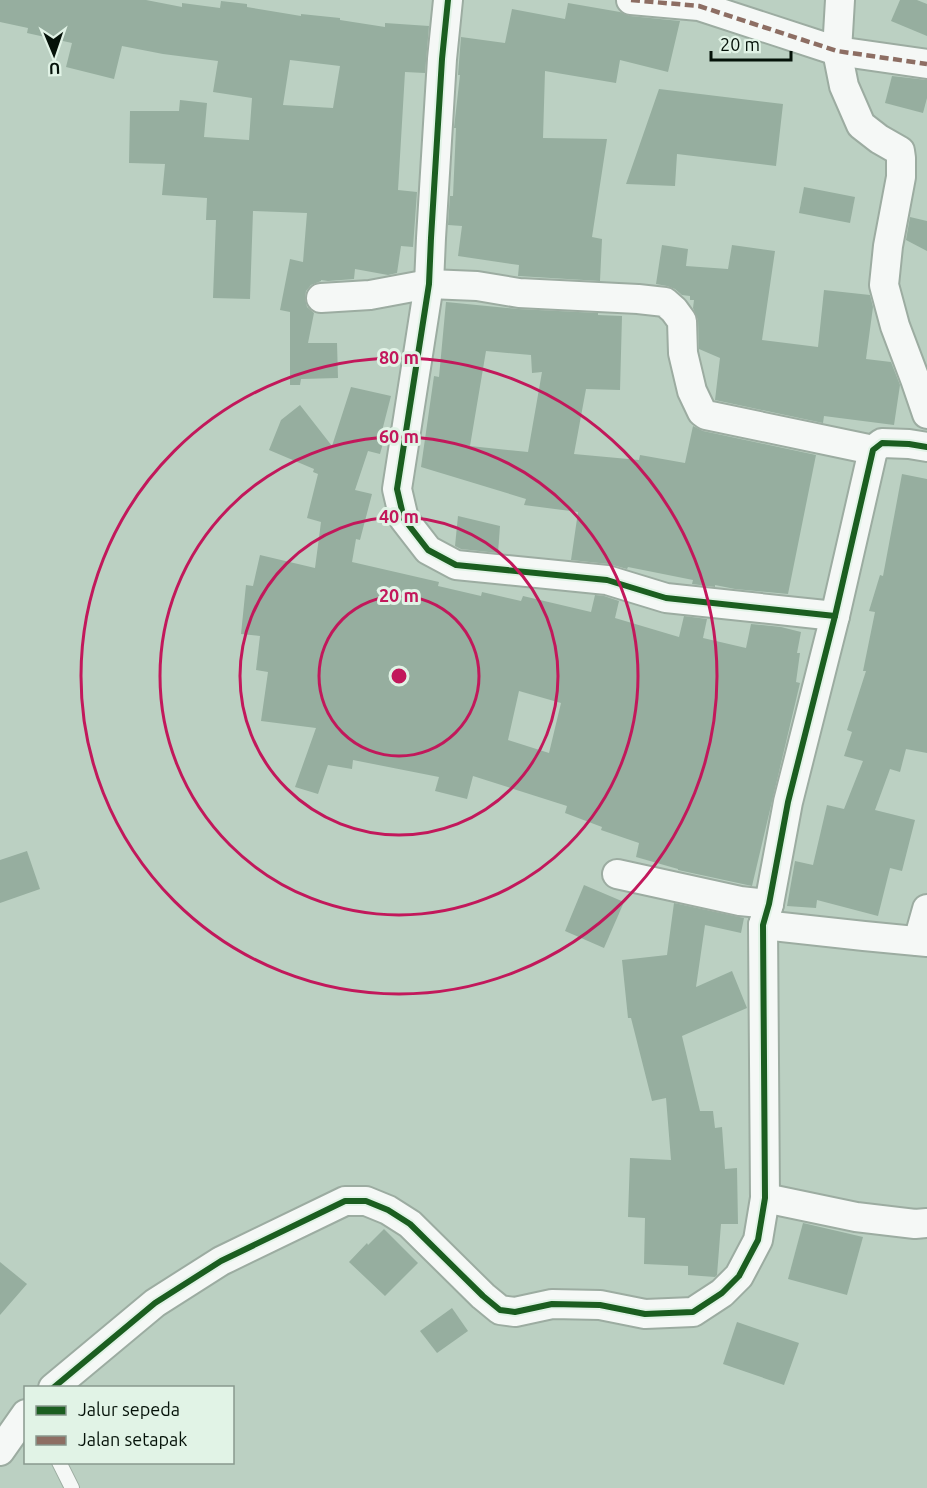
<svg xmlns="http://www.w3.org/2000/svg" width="927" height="1488" font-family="Ubuntu,sans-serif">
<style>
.building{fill:#96ae9f;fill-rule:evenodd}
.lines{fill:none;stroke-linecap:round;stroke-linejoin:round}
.service-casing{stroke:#9caca1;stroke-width:16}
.minor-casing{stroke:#9caca1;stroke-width:32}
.service{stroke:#f5f8f6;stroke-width:14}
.minor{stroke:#f5f8f6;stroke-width:28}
.quiet{stroke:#8d6e63;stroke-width:4.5;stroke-dasharray:9 4.5;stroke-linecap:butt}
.cycleway-casing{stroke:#e1f3e6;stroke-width:10}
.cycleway{stroke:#1b5e20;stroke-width:6}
.ring{fill:none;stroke:#c2185b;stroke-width:3}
.centre{fill:#c2185b;stroke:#e1f3e6;stroke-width:3}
.ring-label{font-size:18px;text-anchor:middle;font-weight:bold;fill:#c2185b;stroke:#e1f3e6;stroke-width:6;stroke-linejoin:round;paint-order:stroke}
</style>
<rect width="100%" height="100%" fill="#bbd0c2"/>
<g class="building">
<path d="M0 0H146L182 7V3L220 8 221 1 247 4V7L301 16V14L340 18V20L385 27V23L429 26 425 73 405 72 398 190 417 192 413 247 401 246 397 273 388 275 355 269 354 279 328 281 321 280V281L311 285 306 291 305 298 307 307 314 313 308 343H337L338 378 301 379 300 385H290V312L280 310 290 259 303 262 307 213 253 211 250 299 213 298 216 220H206L207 198 162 195 165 164 129 163 130 111H179L180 100 207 103 204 137 249 140 252 98 213 92 218 61 163 54 122 46 114 79 66 67 72 43 27 33 28 28 0 22ZM290 60 340 66 333 108 283 105Z"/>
<path d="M900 0H917L927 4V36L891 21Z"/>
<path d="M568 3 620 12 630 16 680 21 668 72 620 60 616 83 545 71 543 138 607 139 592 237 602 239 600 281 518 276 519 265 458 256 462 226 448 225 450 196H453L456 128H454L460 75H458L461 37 505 43 512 9 565 19Z"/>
<path d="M892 76 927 80V98L923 113 885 103Z"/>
<path d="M659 89 783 104 776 166 677 154 675 186 626 184Z"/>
<path d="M804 187 855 197 850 223 799 213Z"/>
<path d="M910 217 927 221V251L906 240Z"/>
<path d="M662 245 688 249 686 266 728 269 732 245 775 251 762 340 818 347 824 290 870 295 873 307 866 359 891 362 900 385 894 425 824 416 823 423 715 400 720 358 699 349 698 320 693 308 694 300H690V296L682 295 675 289 667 286 656 284Z"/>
<path d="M446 302 518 309 598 313V315L622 316 620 390 586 389 574 454 639 460 640 455 685 463 693 426 703 431 816 455 788 594 735 589 715 585V587L692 584 693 580 628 567 627 569 609 564 571 560 578 512 524 505 526 499 421 467 434 376 439 377ZM486 351 531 355 532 373 542 372 528 452 470 446Z"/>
<path d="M351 387 391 396 382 431 386 432 380 454 368 451 355 490 372 494 360 540 356 539 352 562 439 582 438 586 481 596 482 592 521 601 523 596 591 612 595 595 604 596 619 601 615 618 679 637 684 616 707 619 703 638 746 648 751 624 781 627 801 632 797 653H800L796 682 800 683 752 886 678 870V869L636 857 639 843 601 830 602 827 565 813 567 806 473 776 467 799 435 791 439 777 353 760 352 769 328 765 318 794 295 787 316 728 261 721 268 672 256 670 260 636 241 634 246 585 253 586 260 555 315 568 321 522 307 518 318 474 313 472 314 469 269 450 281 420 300 405 332 446ZM519 691 561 703 549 753 508 740Z"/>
<path d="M902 474 927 479V753L906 749 900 772 890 769 875 810 915 820 902 871 890 868 878 916 817 900 816 908 787 906 795 861 813 865 827 805 844 809 863 761 844 756 852 732 847 730 866 671H863L875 612 869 611 880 575 883 576Z"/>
<path d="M458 516 500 526 498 553 461 549 455 546Z"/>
<path d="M27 851 40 889 0 903V860Z"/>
<path d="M584 885 624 902 604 948 565 931Z"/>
<path d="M674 903 744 918 741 933 705 925 696 987 732 971 747 1008 682 1036 700 1111H713L715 1128 722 1127 725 1169 737 1168 738 1224H721L717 1275 715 1277 688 1275V1266L644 1264 645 1218 628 1217 630 1158 671 1160 666 1098 652 1101 631 1018H628L622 960 667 955Z"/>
<path d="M803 1223 863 1237 847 1295 788 1279Z"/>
<path d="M384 1229 418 1263 385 1296 349 1262 367 1243 368 1245Z"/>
<path d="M0 1262 27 1284 0 1315Z"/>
<path d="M452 1308 468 1331 437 1353 420 1331Z"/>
<path d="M737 1322 799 1343 784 1385 723 1364Z"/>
</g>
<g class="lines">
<g class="service-casing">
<path id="service" d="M59 1462 72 1488"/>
</g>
<g class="minor-casing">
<g id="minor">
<path d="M448 0 442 59 431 238 429 284 397 489 404 519 428 550 456 565 607 580 666 598 835 616"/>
<path d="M631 0 699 6 837 51 927 64"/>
<path d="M840 0 837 51 844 86 861 125 879 139 900 151 901 158V177L888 246 884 285 895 326 915 379 927 414"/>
<path d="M321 298 370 295 429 284 477 286 519 293 638 299 665 302 674 310 682 321 683 353 692 391 702 412 706 415 873 450"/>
<path d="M617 874 740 901 769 904"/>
<path d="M763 925 864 936 927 942"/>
<path d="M918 941 927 909"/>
<path d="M765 1198 856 1217 915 1224 927 1223"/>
<path d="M53 1388 155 1303 221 1261 345 1201H366L388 1210 410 1224 483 1296 500 1310 515 1312 552 1304 600 1305 645 1314 693 1312 722 1293 739 1276 758 1240 765 1198 763 925 769 904 788 802 835 616 873 450 882 443 909 444 927 447"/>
<path d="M0 1451 26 1414"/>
</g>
</g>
<use href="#service" class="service"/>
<use href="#minor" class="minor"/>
<path class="quiet" d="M631 0 699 6 837 51 927 64"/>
<g class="cycleway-casing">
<g id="cycleway">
<path d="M448 0 442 59 431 238 429 284 397 489 404 519 428 550 456 565 607 580 666 598 835 616"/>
<path d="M53 1388 155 1303 221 1261 345 1201H366L388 1210 410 1224 483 1296 500 1310 515 1312 552 1304 600 1305 645 1314 693 1312 722 1293 739 1276 758 1240 765 1198 763 925 769 904 788 802 835 616 873 450 882 443 909 444 927 447"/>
</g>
</g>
<use href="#cycleway" class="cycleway"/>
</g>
<g class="ring">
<circle cx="399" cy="676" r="80"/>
<circle cx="399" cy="676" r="159"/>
<circle cx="399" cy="676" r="239"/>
<circle cx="399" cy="676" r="318"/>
</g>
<circle cx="399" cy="676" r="9" class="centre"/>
<g class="ring-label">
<text x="399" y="364">80 m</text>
<text x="399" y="443">60 m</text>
<text x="399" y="523">40 m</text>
<text x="399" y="602">20 m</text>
</g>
<rect x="24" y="1386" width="210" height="78" fill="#e1f3e6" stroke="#89998e" stroke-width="1.5"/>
<rect x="36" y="1406" width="30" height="9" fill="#1b5e20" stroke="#89998e" stroke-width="1.5"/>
<text x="78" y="1416" font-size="18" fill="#051209">Jalur sepeda</text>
<rect x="36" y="1436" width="30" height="9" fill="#8d6e63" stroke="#89998e" stroke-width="1.5"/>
<text x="78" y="1446" font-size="18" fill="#051209">Jalan setapak</text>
<g transform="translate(54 54) rotate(178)" stroke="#e1f3e6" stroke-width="4.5" paint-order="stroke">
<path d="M0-4.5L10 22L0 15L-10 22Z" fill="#051209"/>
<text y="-9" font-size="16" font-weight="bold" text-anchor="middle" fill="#051209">U</text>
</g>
<path d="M711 51v9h80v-9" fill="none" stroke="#051209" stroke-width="3"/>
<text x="720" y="51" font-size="18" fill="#051209" stroke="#e1f3e6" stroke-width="4.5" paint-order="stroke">20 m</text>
</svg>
